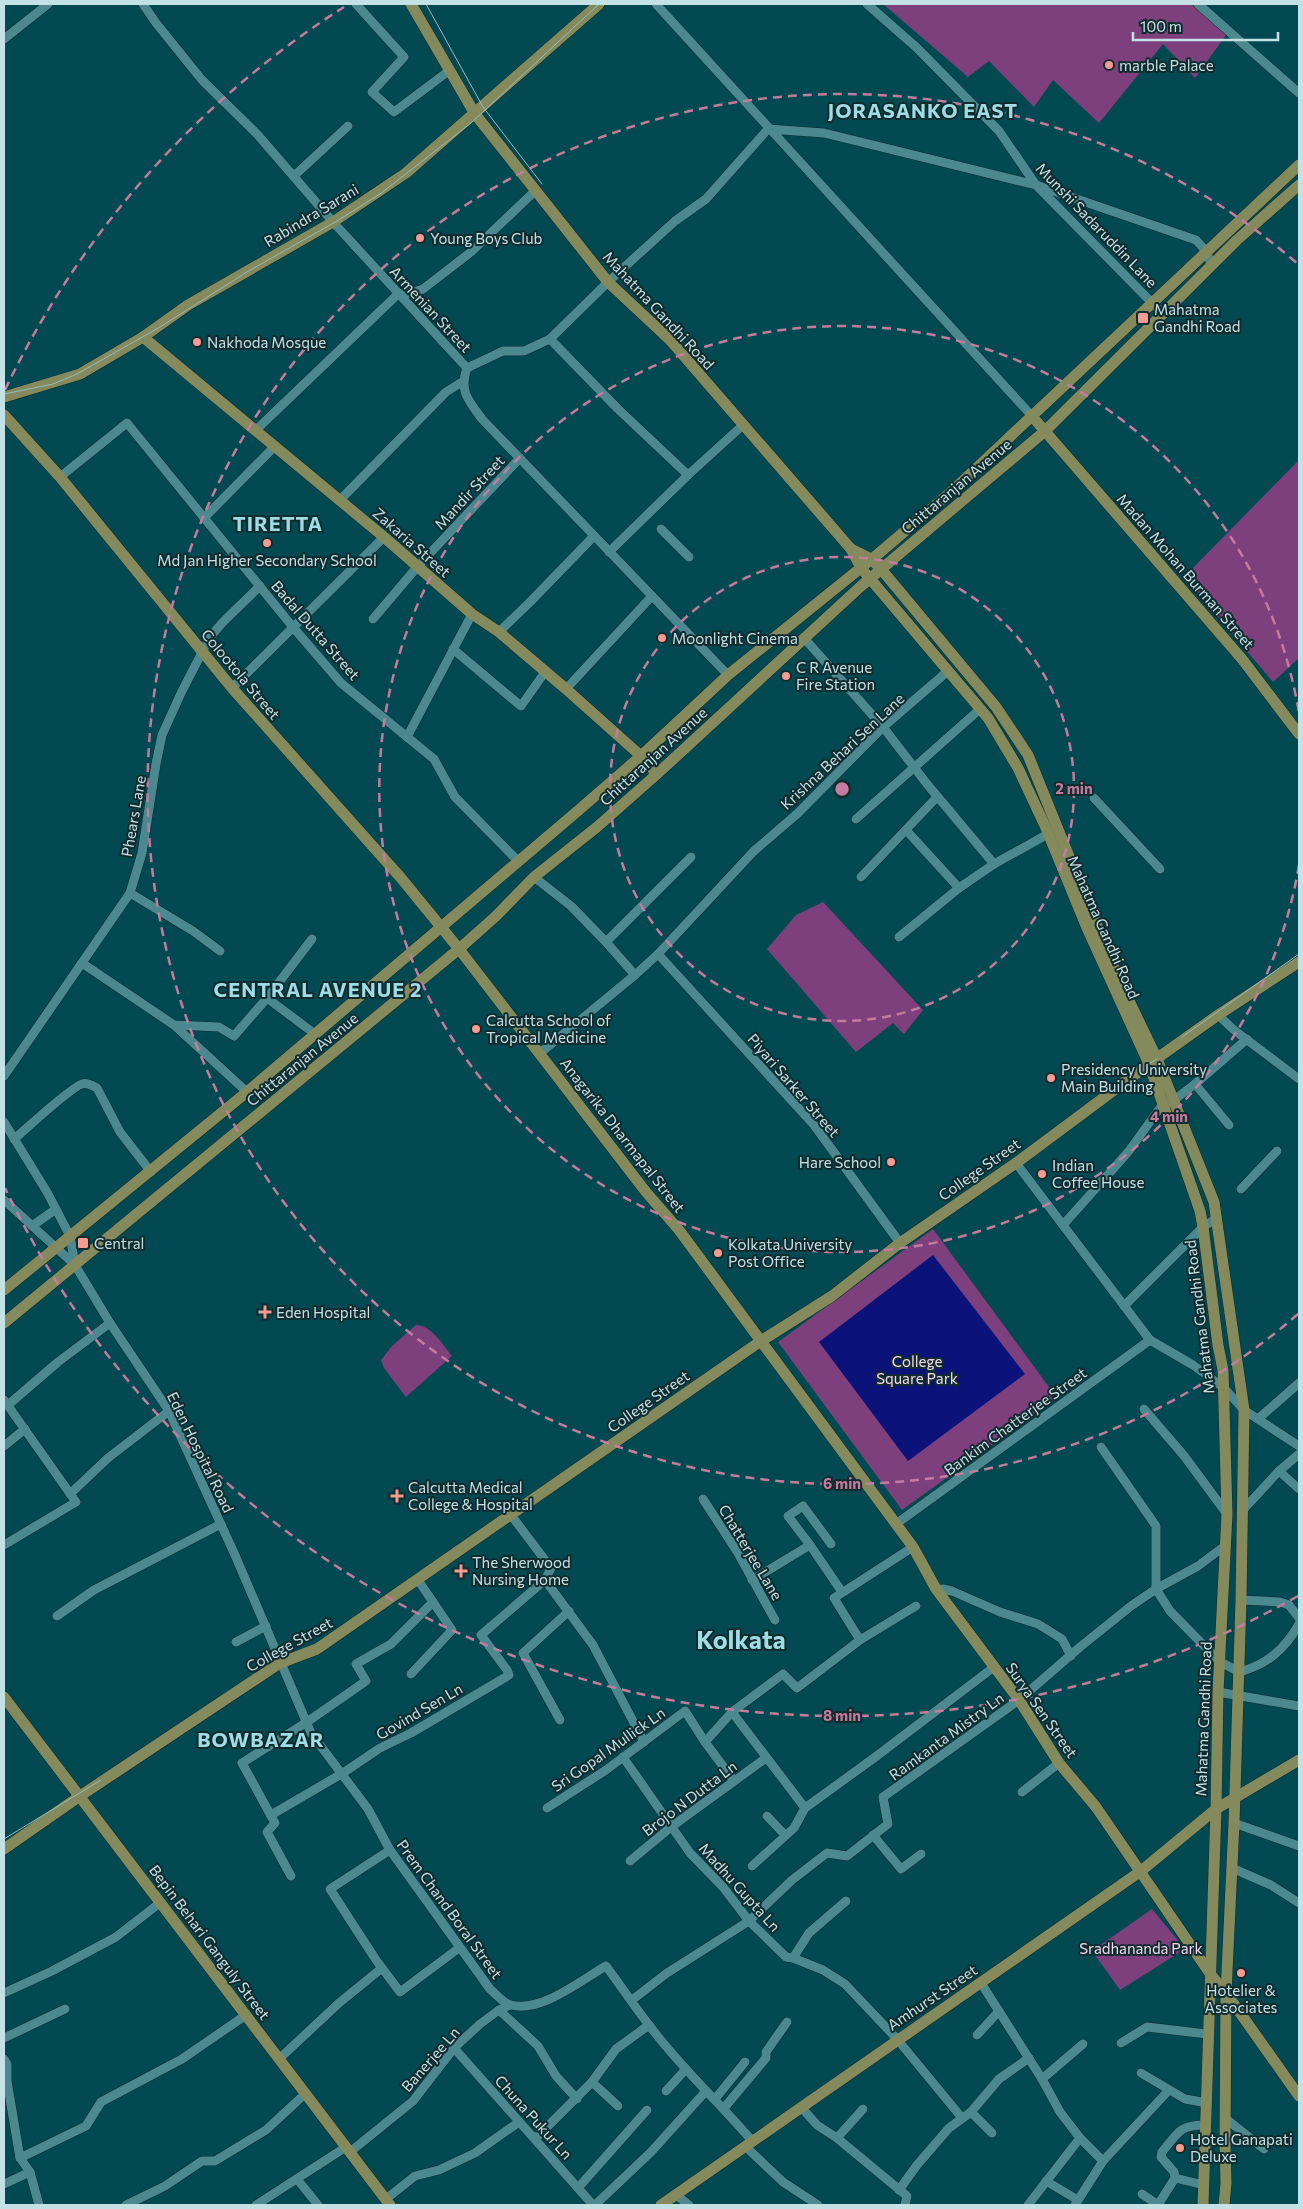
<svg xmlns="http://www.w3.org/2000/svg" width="1303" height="2209" font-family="Commissioner,sans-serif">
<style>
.green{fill:#7d407d}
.water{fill:#0b137a}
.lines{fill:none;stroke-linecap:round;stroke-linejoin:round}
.minor-casing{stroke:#0c2c30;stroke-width:10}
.major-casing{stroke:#0c2c30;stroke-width:12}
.minor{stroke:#4c8890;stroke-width:9}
.major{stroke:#858a5d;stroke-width:11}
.tram{stroke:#94bbc0;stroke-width:1}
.ring{fill:none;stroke:#c37ca0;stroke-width:2.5;stroke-dasharray:9 6}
.poi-dot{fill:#f59c92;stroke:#122b2f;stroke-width:2}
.labels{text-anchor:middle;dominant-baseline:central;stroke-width:4;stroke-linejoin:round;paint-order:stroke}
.poi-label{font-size:15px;fill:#c4e1e5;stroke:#122b2f;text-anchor:start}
.street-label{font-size:15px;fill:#c4e1e5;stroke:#122b2f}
.park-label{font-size:15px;fill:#f2dbf1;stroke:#122b2f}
.district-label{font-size:20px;font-weight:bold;letter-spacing:1px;fill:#9fdce5;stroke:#122b2f}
.town-label{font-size:25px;font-weight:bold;fill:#9fdce5;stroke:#122b2f}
.centre{fill:#c37ca0;stroke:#122b2f;stroke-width:2.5}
.ring-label{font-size:15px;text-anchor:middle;font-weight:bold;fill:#c37ca0;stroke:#122b2f;stroke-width:4;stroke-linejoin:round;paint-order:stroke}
</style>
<rect width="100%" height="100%" fill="#024951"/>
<g class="green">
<path d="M883 4H1191L1226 35 1195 78 1163 44 1099 123 1053 80 1034 107 989 61 968 77Z"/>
<path d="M1299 460V658L1273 682 1184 577Z"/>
<path d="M823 902 923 1010 904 1034 893 1023 856 1052 767 949 796 915Z"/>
<path d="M933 1229 1057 1398 902 1510 778 1342Z"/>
<path d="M416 1325C431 1325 443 1345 452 1356L406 1397 384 1368 381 1360 392 1346Z"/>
<path d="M1152 1909 1185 1949 1120 1990 1092 1951Z"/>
</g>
<path class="water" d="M933 1255 1025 1374 908 1461 819 1342Z"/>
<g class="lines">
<g class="minor-casing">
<g id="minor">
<path d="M143 4 156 23 202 80 257 134 333 222 467 368C459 391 468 400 482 419L728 675"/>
<path d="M356 4 404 57 372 92 394 112 450 70"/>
<path d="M656 4 1031 415"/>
<path d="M867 4 916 47 999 131 1036 185 1163 314"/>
<path d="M1198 4 1299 93"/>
<path d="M4 39 48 4"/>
<path d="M294 176 348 126"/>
<path d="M550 339 618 409 688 475 743 425"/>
<path d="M467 368 503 351H524L550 339 608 282 675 221 706 199 768 129 824 133 1036 185 1196 240 1207 252 1211 265"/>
<path d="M256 430 398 294 411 293 423 289 471 252 536 190"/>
<path d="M60 477 127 423 292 626 341 683 434 759 455 797 518 861"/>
<path d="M340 500 446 392 462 382"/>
<path d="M204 518 275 446"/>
<path d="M661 529 689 557"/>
<path d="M609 552 688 475"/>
<path d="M373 619 418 566 520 458"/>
<path d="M499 632 529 603 594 536"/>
<path d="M804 638 883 727 927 784 994 864"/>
<path d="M453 649 521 706 545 672"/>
<path d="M232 688 384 537"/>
<path d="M566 689 652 596"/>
<path d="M407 737 472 614"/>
<path d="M1094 798 1160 869"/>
<path d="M856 819 980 709"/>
<path d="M906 830 959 888"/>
<path d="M534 877 571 906 606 942"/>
<path d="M861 877 937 797"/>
<path d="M130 893 193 931 220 951"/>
<path d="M899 937 959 888 994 864 1048 834"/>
<path d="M658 954 814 1125 900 1243"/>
<path d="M82 963 174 1025 219 1027 234 1036 267 998 312 939"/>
<path d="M635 975 606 942 691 857"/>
<path d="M267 998 315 1034"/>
<path d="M1218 1015 1234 1030 1299 1079"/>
<path d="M174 1025 247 1092"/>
<path d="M539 1054 635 975 658 954 754 851 798 813 883 727 948 671"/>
<path d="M4 1076 130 893 142 853 156 764 162 735 182 691 210 637 223 622 260 586"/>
<path d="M4 1122 47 1192 70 1236 75 1265"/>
<path d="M1229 1125 1195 1084 1247 1039"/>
<path d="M14 1139C26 1129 71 1087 82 1084 87 1082 93 1086 97 1088L120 1132 151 1172"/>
<path d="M1016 1163 1150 1340 1193 1365 1224 1388 1244 1410 1299 1446"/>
<path d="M1241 1189 1277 1151"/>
<path d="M4 1200 75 1265 110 1323 169 1411 235 1555 311 1733 368 1809 390 1850 490 1989C496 1994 504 2004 511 2005 541 2013 581 1980 606 1966 621 1986 634 2006 649 2025 680 2067 719 2102 753 2142"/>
<path d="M1063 1225 1129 1151 1162 1105 1174 1100 1195 1084"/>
<path d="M32 1226 56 1209"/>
<path d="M1124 1306 1203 1227 1217 1218"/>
<path d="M4 1400 76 1502 4 1545"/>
<path d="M8 1405 58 1362 110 1323"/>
<path d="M1144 1409 1185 1457 1227 1514"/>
<path d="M1258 1419 1299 1383"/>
<path d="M4 1446 25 1429"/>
<path d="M1101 1447 1156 1526V1589L1170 1611 1219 1661 1239 1672C1267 1665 1285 1649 1299 1624"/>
<path d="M1279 1471 1299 1489"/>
<path d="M70 1494 108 1458 169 1411"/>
<path d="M703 1499 738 1553 775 1620"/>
<path d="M1242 1511 1279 1471 1299 1454"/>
<path d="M511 1515 551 1568 545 1580 593 1645 644 1742"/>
<path d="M896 1524 1150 1340"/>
<path d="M810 1545 788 1516 803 1506 831 1544"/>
<path d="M752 1580 810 1545 842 1592"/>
<path d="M937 1590 943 1589 952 1591 1000 1612 1038 1624 1062 1639 1071 1656"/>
<path d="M1241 1600 1280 1602 1289 1605 1299 1618"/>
<path d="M57 1616 94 1590 221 1524"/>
<path d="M860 1640 834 1598 913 1547"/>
<path d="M236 1642 266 1626"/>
<path d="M411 1674 452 1630 418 1580"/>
<path d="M1218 1692 1299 1706"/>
<path d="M732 1712 805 1808"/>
<path d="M560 1720 523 1653 569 1611"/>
<path d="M705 1742 732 1712 783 1674 797 1688 860 1640 916 1606"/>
<path d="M623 1757 690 1853 723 1887 749 1921 786 1957 793 1958 823 1970 845 1984 897 2039 962 2118"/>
<path d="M1022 1792 1059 1763"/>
<path d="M547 1808 606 1770 685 1711 705 1742 734 1781"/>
<path d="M271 1815 343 1773 380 1748 411 1733 506 1677 509 1675 507 1670 481 1635 545 1580"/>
<path d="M767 1816 785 1835"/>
<path d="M1234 1823 1299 1846"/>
<path d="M873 1835 901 1869 921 1854"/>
<path d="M390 1850 330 1889 376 1960 400 1992 459 1948"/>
<path d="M630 1861 671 1827 766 1758"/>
<path d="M752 1866 794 1828 805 1808 874 1758 994 1667"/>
<path d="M1232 1868 1271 1885 1299 1903"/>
<path d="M291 1876 267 1832 275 1823 242 1763 307 1722 366 1681 356 1664 391 1644 433 1602"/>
<path d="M793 1958 809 1933 846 1901"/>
<path d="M981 1983 1042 2079 1060 2112 1080 2138 1103 2161"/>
<path d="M4 1993 52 1971 116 1937 161 1902"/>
<path d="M632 2000 667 1973 749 1921 792 1880 827 1853 847 1856 888 1824 883 1797 1019 1700 1080 1647 1131 1606 1156 1589 1198 1566 1226 1545"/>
<path d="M499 2010 538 2046 556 2076 577 2099"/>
<path d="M977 2035 999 2011"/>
<path d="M4 2038 65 2009"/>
<path d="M1121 2043 1147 2027 1207 2034"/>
<path d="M454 2048 593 2205"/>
<path d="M4 2059 7 2064V2081L20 2158 30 2172 39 2205"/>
<path d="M279 2059 339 2003 382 1968"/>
<path d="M1141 2073 1185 2099 1207 2103"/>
<path d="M1042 2079 1083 2044"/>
<path d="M592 2082 618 2106"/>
<path d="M666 2091 686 2069"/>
<path d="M715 2099 745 2062"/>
<path d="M801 2107 817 2125 837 2138 907 2196 905 2205"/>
<path d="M724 2108 766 2058V2052L787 2022"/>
<path d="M971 2112 992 2133"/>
<path d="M1225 2118 1264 2149"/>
<path d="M837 2138 863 2109"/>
<path d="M535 2139 592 2082 616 2049 649 2025"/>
<path d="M746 2147 783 2182 818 2205"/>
<path d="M350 2152 413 2101 454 2048 480 2024 499 2010 510 2005"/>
<path d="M20 2158 86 2126 101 2102 182 2059 246 2015"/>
<path d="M1175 2178 1204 2185"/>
<path d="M297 2179 318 2205"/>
<path d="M1046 2181 1078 2200"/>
<path d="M4 2184 30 2172"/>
<path d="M578 2188 647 2110"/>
<path d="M899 2190 917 2165 949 2128 971 2112 999 2079 1029 2058"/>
<path d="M1142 2194 1158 2205 1175 2178 1174 2172 1161 2157 1162 2152C1178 2133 1179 2125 1205 2125"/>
<path d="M676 2195 689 2205"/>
<path d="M386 2199 415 2176 439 2170 475 2153 519 2122"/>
<path d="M126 2205 165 2186 202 2161H215L266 2130 306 2093"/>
<path d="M256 2205 346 2147"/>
<path d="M595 2205 651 2152 706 2091"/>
<path d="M1028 2205 1080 2138"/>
<path d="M1075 2205 1103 2161 1169 2090"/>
</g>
</g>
<g class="major-casing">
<g id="major">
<path d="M411 4 475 114 608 282 670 340 851 549 861 568 988 718 1018 768 1046 828 1087 928 1149 1064 1200 1211 1203 1227 1218 1345 1223 1370 1227 1514 1218 1692 1216 1809 1203 2205"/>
<path d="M143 337 384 537 472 614 499 632 566 689 641 756 657 774"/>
<path d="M4 397 80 374 143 337 188 305 333 222 406 173 599 4"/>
<path d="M4 415 60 477 232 688 401 878 459 949 646 1192 679 1230 913 1547 936 1589 1019 1700 1059 1763 1096 1807 1211 1975 1226 1993 1299 2096"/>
<path d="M1031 415 1242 659 1299 734"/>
<path d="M851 549 871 559 881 569 996 707 1028 755 1119 980 1157 1059 1214 1202 1244 1410 1241 1600 1234 1823 1226 1993 1225 2144 1226 2183 1224 2205"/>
<path d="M4 1290 247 1092 580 809 641 756 728 675 878 554 950 493 1299 165"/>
<path d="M4 1323 459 949 496 916 534 877 597 827 657 774 860 587 1045 431 1237 240 1299 185"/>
<path d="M4 1697 390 2205"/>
<path d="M4 1849 80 1796 280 1663 317 1649 761 1341 832 1296 900 1243 1016 1163 1149 1064 1218 1015 1299 962"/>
<path d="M661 2205 1141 1871 1216 1809 1299 1760"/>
</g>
</g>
<use href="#minor" class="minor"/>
<use href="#major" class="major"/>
<g class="tram">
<path d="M426 4 483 107 542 184"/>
<path d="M4 394 53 384 77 374 160 327 247 272 337 221 380 194 471 123 599 4"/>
<path d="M1182 1037 1299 954"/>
<path d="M1149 1064 1157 1059"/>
<path d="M4 1839 101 1780"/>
</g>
</g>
<g class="ring">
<circle cx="842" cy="789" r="232"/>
<path d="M1299 865A463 463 0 1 1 1299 713"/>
<path d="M1298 1314A695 695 0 1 1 1298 264"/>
<path d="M1298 1596A927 927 0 0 1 5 1188M5 390A927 927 0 0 1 344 7"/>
</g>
<g class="poi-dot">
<circle cx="1109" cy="65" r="5"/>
<circle cx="420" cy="238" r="5"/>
<rect x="1137" y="312" width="12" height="12" rx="2.5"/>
<circle cx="197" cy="342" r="5"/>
<circle cx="267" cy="543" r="5"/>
<circle cx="662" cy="638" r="5"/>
<circle cx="786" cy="676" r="5"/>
<circle cx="476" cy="1029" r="5"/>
<circle cx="1051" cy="1078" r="5"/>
<circle cx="891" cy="1162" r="5"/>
<circle cx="1042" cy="1174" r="5"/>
<rect x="77" y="1237" width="12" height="12" rx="2.5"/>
<circle cx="718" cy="1253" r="5"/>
<path d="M262.5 1304.5h5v5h5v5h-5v5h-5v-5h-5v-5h5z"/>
<path d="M394.5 1488.5h5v5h5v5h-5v5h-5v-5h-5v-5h5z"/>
<path d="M458.5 1563.5h5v5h5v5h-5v5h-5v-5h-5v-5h5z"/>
<circle cx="1241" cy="1973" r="5"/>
<circle cx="1180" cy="2148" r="5"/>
</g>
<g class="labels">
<g class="poi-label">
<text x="1119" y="65">marble Palace</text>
<text x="430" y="238">Young Boys Club</text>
<text x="1154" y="309">Mahatma<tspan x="1154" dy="17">Gandhi Road</tspan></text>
<text x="207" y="342">Nakhoda Mosque</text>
<text x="267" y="560" text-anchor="middle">Md Jan Higher Secondary School</text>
<text x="672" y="638">Moonlight Cinema</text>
<text x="796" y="667">C R Avenue<tspan x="796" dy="17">Fire Station</tspan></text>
<text x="486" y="1020">Calcutta School of<tspan x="486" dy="17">Tropical Medicine</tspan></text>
<text x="1061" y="1069">Presidency University<tspan x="1061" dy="17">Main Building</tspan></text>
<text x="881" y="1162" text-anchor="end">Hare School</text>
<text x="1052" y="1165">Indian<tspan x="1052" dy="17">Coffee House</tspan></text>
<text x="94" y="1243">Central</text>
<text x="728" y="1244">Kolkata University<tspan x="728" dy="17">Post Office</tspan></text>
<text x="276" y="1312">Eden Hospital</text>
<text x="408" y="1487">Calcutta Medical<tspan x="408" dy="17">College &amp; Hospital</tspan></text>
<text x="472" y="1562">The Sherwood<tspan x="472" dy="17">Nursing Home</tspan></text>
<text x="1241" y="1990" text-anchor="middle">Hotelier &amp;<tspan x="1241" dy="17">Associates</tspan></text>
<text x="1190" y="2139">Hotel Ganapati<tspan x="1190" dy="17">Deluxe</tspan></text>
</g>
<g class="street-label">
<text transform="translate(311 215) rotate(-31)">Rabindra Sarani</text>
<text transform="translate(1097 225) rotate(46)">Munshi Sadaruddin Lane</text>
<text transform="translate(431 309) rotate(47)">Armenian Street</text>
<text transform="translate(659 310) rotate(47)">Mahatma Gandhi Road</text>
<text transform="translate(956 486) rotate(-40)">Chittaranjan Avenue</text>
<text transform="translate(469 492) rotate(-47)">Mandir Street</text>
<text transform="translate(412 542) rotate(41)">Zakaria Street</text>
<text transform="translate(1186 571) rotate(49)">Madan Mohan Burman Street</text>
<text transform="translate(316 630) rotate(49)">Badal Dutta Street</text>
<text transform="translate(241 674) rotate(50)">Colootola Street</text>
<text transform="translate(842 751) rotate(-43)">Krishna Behari Sen Lane</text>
<text transform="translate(653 756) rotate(-42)">Chittaranjan Avenue</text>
<text transform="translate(133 816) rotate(-80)">Phears Lane</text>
<text transform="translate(1104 927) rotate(66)">Mahatma Gandhi Road</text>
<text transform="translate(302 1059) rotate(-39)">Chittaranjan Avenue</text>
<text transform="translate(794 1085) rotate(49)">Piyari Sarker Street</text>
<text transform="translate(623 1135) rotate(52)">Anagarika Dharmapal Street</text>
<text transform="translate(979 1169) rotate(-35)">College Street</text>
<text transform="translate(1199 1317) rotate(-97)">Mahatma Gandhi Road</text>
<text transform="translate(648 1401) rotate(-35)">College Street</text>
<text transform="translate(1015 1421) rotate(-36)">Bankim Chatterjee Street</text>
<text transform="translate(201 1452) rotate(64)">Eden Hospital Road</text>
<text transform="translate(751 1552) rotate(59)">Chatterjee Lane</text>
<text transform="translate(289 1644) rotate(-29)">College Street</text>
<text transform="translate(1042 1710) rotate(55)">Surya Sen Street</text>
<text transform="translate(419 1711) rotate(-30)">Govind Sen Ln</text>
<text transform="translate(1203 1719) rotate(-88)">Mahatma Gandhi Road</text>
<text transform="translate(946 1736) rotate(-36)">Ramkanta Mistry Ln</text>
<text transform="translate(608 1749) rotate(-35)">Sri Gopal Mullick Ln</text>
<text transform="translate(689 1798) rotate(-37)">Brojo N Dutta Ln</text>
<text transform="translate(740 1887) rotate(48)">Madhu Gupta Ln</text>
<text transform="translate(450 1909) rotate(54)">Prem Chand Boral Street</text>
<text transform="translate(210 1942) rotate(53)">Bepin Behari Ganguly Street</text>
<text transform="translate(932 1997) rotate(-34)">Amhurst Street</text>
<text transform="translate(430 2059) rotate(-49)">Banerjee Ln</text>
<text transform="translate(534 2117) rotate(48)">Chuna Pukur Ln</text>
</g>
<g class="park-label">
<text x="917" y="1361">College<tspan x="917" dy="17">Square Park</tspan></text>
<text x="1141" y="1948">Sradhananda Park</text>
</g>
<g class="district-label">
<text x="923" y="110">JORASANKO EAST</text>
<text x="278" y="523">TIRETTA</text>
<text x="318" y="989">CENTRAL AVENUE 2</text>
<text x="261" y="1739">BOWBAZAR</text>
</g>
<g class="town-label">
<text x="741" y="1639">Kolkata</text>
</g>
</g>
<circle cx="842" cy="789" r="8" class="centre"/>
<g class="ring-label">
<text x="1074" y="794">2 min</text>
<text x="1169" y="1122">4 min</text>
<text x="842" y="1489">6 min</text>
<text x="842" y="1721">8 min</text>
</g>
<rect width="1303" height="2209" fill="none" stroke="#c4e1e5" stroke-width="10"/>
<path d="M1133 32v8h145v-8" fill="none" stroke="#c4e1e5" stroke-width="2.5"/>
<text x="1140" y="32" font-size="15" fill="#c4e1e5" stroke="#122b2f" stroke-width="4" paint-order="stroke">100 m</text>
</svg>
